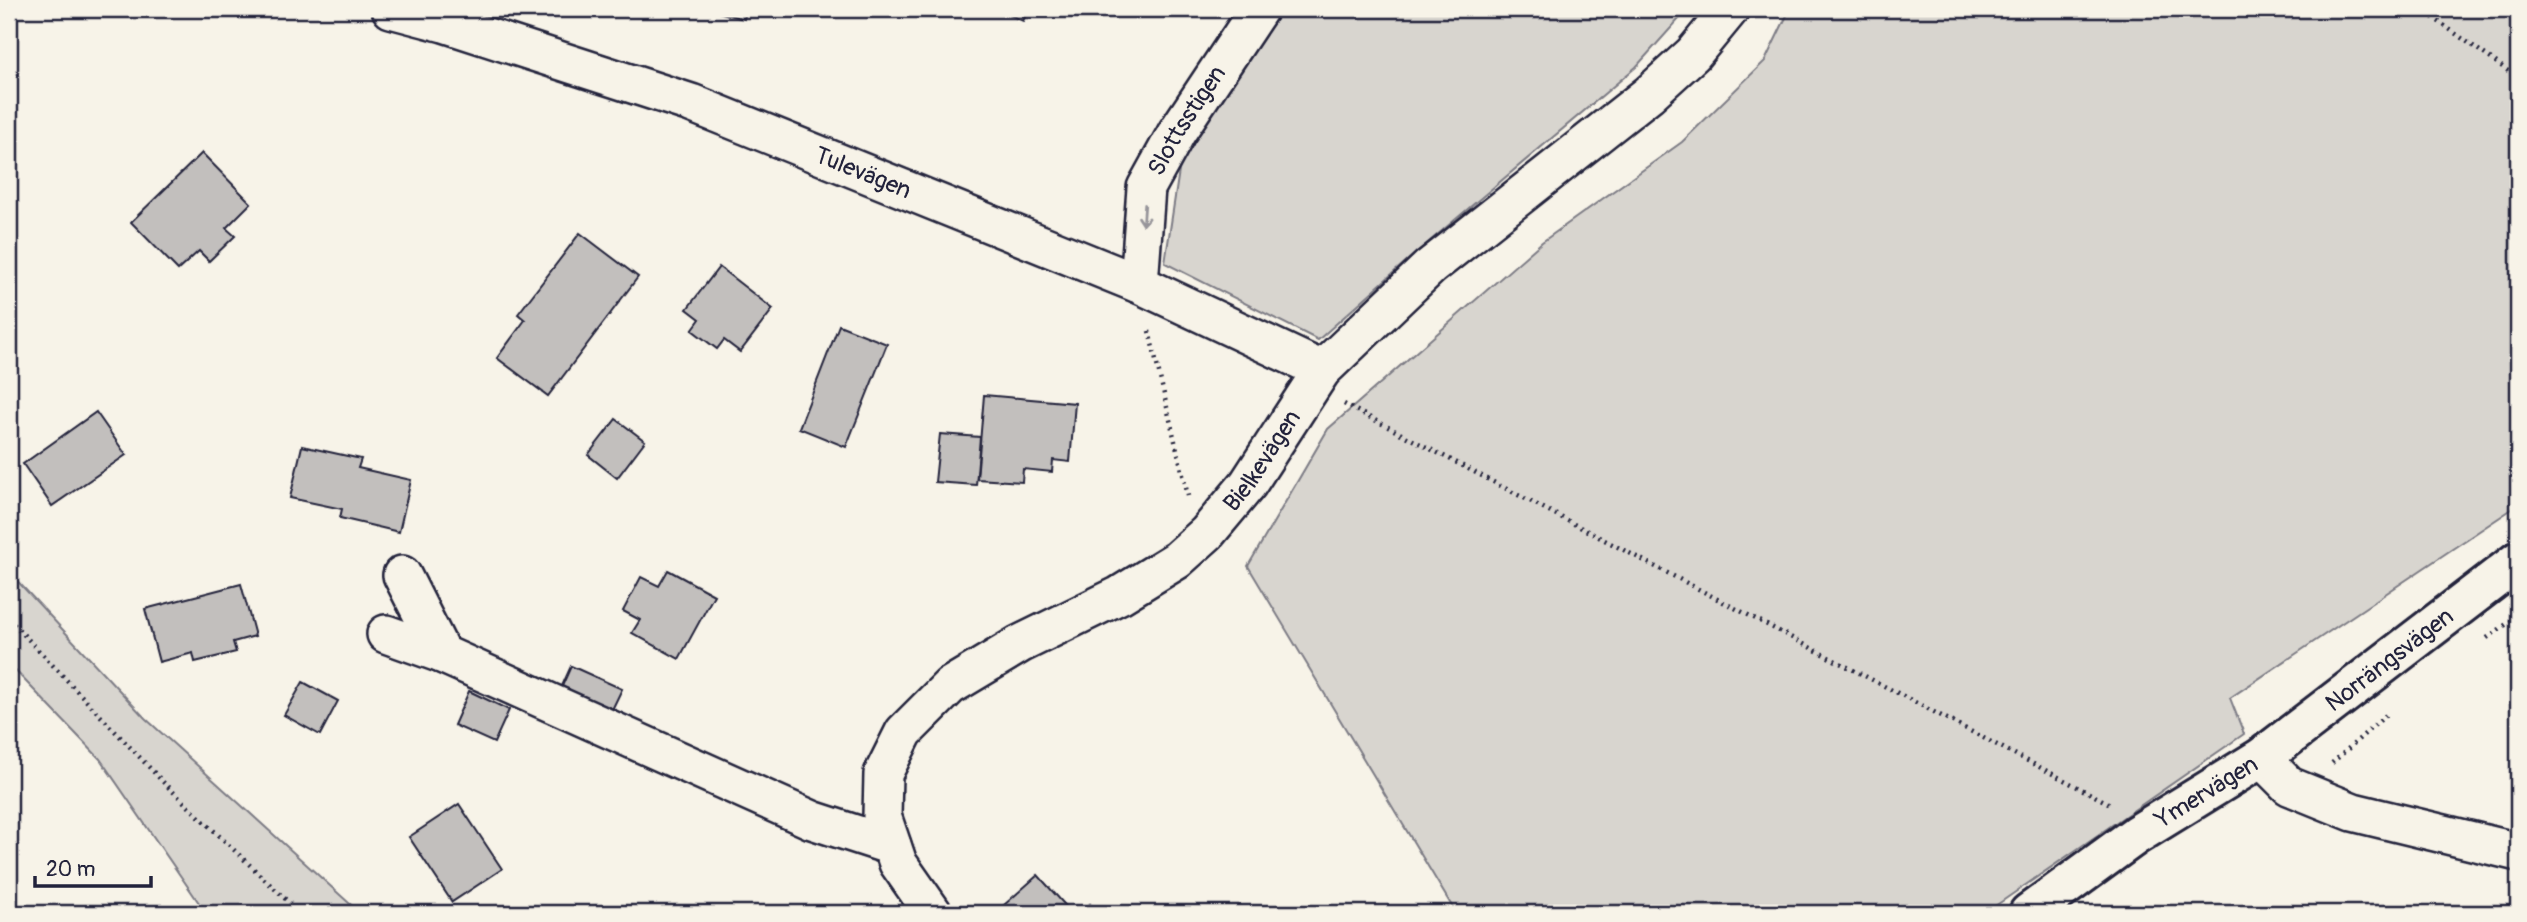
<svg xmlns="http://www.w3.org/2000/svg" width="2527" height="922" font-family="Pangolin,sans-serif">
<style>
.green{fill:#d8d5cf;stroke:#7d7c85;stroke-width:2}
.building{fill:#c2bfbd;stroke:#22223b;stroke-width:2}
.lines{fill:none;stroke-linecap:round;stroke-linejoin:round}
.minor-casing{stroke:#22223b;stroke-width:42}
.tertiary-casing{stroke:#22223b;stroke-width:44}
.path{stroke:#22223b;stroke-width:4.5;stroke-dasharray:2 5;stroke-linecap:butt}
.minor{stroke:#f7f3e8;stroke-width:37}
.tertiary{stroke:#f7f3e8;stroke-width:38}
.oneway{stroke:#97959a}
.labels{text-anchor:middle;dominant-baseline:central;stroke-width:7;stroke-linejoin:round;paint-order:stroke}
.street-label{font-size:24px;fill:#22223b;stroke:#f7f3e8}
</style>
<rect width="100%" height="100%" fill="#f7f3e8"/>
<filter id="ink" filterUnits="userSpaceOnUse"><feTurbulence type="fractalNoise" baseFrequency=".0143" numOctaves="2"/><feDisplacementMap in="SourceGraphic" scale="14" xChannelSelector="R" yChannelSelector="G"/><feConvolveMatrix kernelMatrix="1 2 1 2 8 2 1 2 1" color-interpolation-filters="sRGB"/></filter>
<g filter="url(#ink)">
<g class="green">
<path d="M1283 9H1688L1636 67 1411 257 1318 340 1165 263 1180 164 1212 108Z"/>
<path d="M1790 9H2518V505L2230 698 2244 734 1985 913H1456L1248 566 1328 429 1542 242 1682 142 1765 61Z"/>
<path d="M9 572 145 718 360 913H206L100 759 9 664Z"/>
</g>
<g class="building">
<path d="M707 9H747L744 19Z"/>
<path d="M997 9H1029L1023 21Z"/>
<path d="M202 153 251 203 226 228 235 236 209 261 199 251 178 270 131 222Z"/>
<path d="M580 233 638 277 548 396 497 358 525 320 518 314Z"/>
<path d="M719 267 773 309 740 352 724 340 717 349 692 330 700 319 687 309Z"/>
<path d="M839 325 887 344 846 447 799 428Z"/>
<path d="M984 395 1075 403 1070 462 1053 460 1052 472 1023 469 1022 482 977 479Z"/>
<path d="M96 412 126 455 52 506 23 464Z"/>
<path d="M616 419 645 441 617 478 588 455Z"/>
<path d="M940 434 980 437 976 485 935 482Z"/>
<path d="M302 446 361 459 358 468 411 480 399 532 340 518 342 509 290 498Z"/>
<path d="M668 570 714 595 679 659 632 633 640 620 623 611 641 577 659 586Z"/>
<path d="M241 584 255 636 233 642 236 652 195 662 193 653 159 662 145 609Z"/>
<path d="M571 666 622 689 608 718 558 695Z"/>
<path d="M303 682 338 701 320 735 284 715Z"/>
<path d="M469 691 509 710 494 743 454 725Z"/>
<path d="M459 804 502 869 452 902 409 837Z"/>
<path d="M1038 875 1072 913H1011L1004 905Z"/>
<path d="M1090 904 1098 913H1079Z"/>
</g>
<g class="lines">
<g class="minor-casing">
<g id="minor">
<path id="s1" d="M391 9 444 23 691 103 1139 284 1322 370"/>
<path id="s2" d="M1139 284 1146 188 1177 132 1259 9"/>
<path d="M402 575 442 654 812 820 892 846"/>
<path d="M386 634 442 654"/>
<path d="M2261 758 2289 786 2353 812 2518 852"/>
<path id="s3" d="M933 913 898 863 882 816 883 774 904 732 950 686 1020 644 1120 595 1177 560 1207 533 1248 484 1322 370 1430 267 1649 94 1693 54 1730 9"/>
</g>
</g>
<g class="tertiary-casing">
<g id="tertiary">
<path id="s4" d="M2029 913 2136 835 2261 758 2518 561"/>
</g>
</g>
<g class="path">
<path d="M2421 9 2518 78"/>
<path d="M1149 331 1188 496"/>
<path d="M1344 404 2112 805"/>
<path d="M9 619 164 783 300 913"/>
<path d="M2487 638 2518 616"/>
<path d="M2332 763 2386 715"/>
</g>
<use href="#minor" class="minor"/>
<use href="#tertiary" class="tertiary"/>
</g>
<defs><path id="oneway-shaft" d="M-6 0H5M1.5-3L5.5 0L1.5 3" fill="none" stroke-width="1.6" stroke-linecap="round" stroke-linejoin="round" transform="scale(1.75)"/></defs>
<use class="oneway" href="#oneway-shaft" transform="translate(1144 215) rotate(94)"/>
</g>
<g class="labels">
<g class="street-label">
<text stroke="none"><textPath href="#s2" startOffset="175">Slottsstigen</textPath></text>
<text stroke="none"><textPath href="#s1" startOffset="500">Tulevägen</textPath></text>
<text stroke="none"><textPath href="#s3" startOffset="656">Bielkevägen</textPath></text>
<text stroke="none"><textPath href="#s4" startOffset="441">Norrängsvägen</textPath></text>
<text stroke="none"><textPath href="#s4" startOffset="215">Ymervägen</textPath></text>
</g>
</g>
<rect width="2527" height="922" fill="none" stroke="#f7f3e8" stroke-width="35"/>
<rect x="18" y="18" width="2492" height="887" fill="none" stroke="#22223b" stroke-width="2.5" filter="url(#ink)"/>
<path d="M35 876v10h116v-10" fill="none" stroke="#22223b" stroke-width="3.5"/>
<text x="46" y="876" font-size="21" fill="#22223b" stroke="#f7f3e8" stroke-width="5" paint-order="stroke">20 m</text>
</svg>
